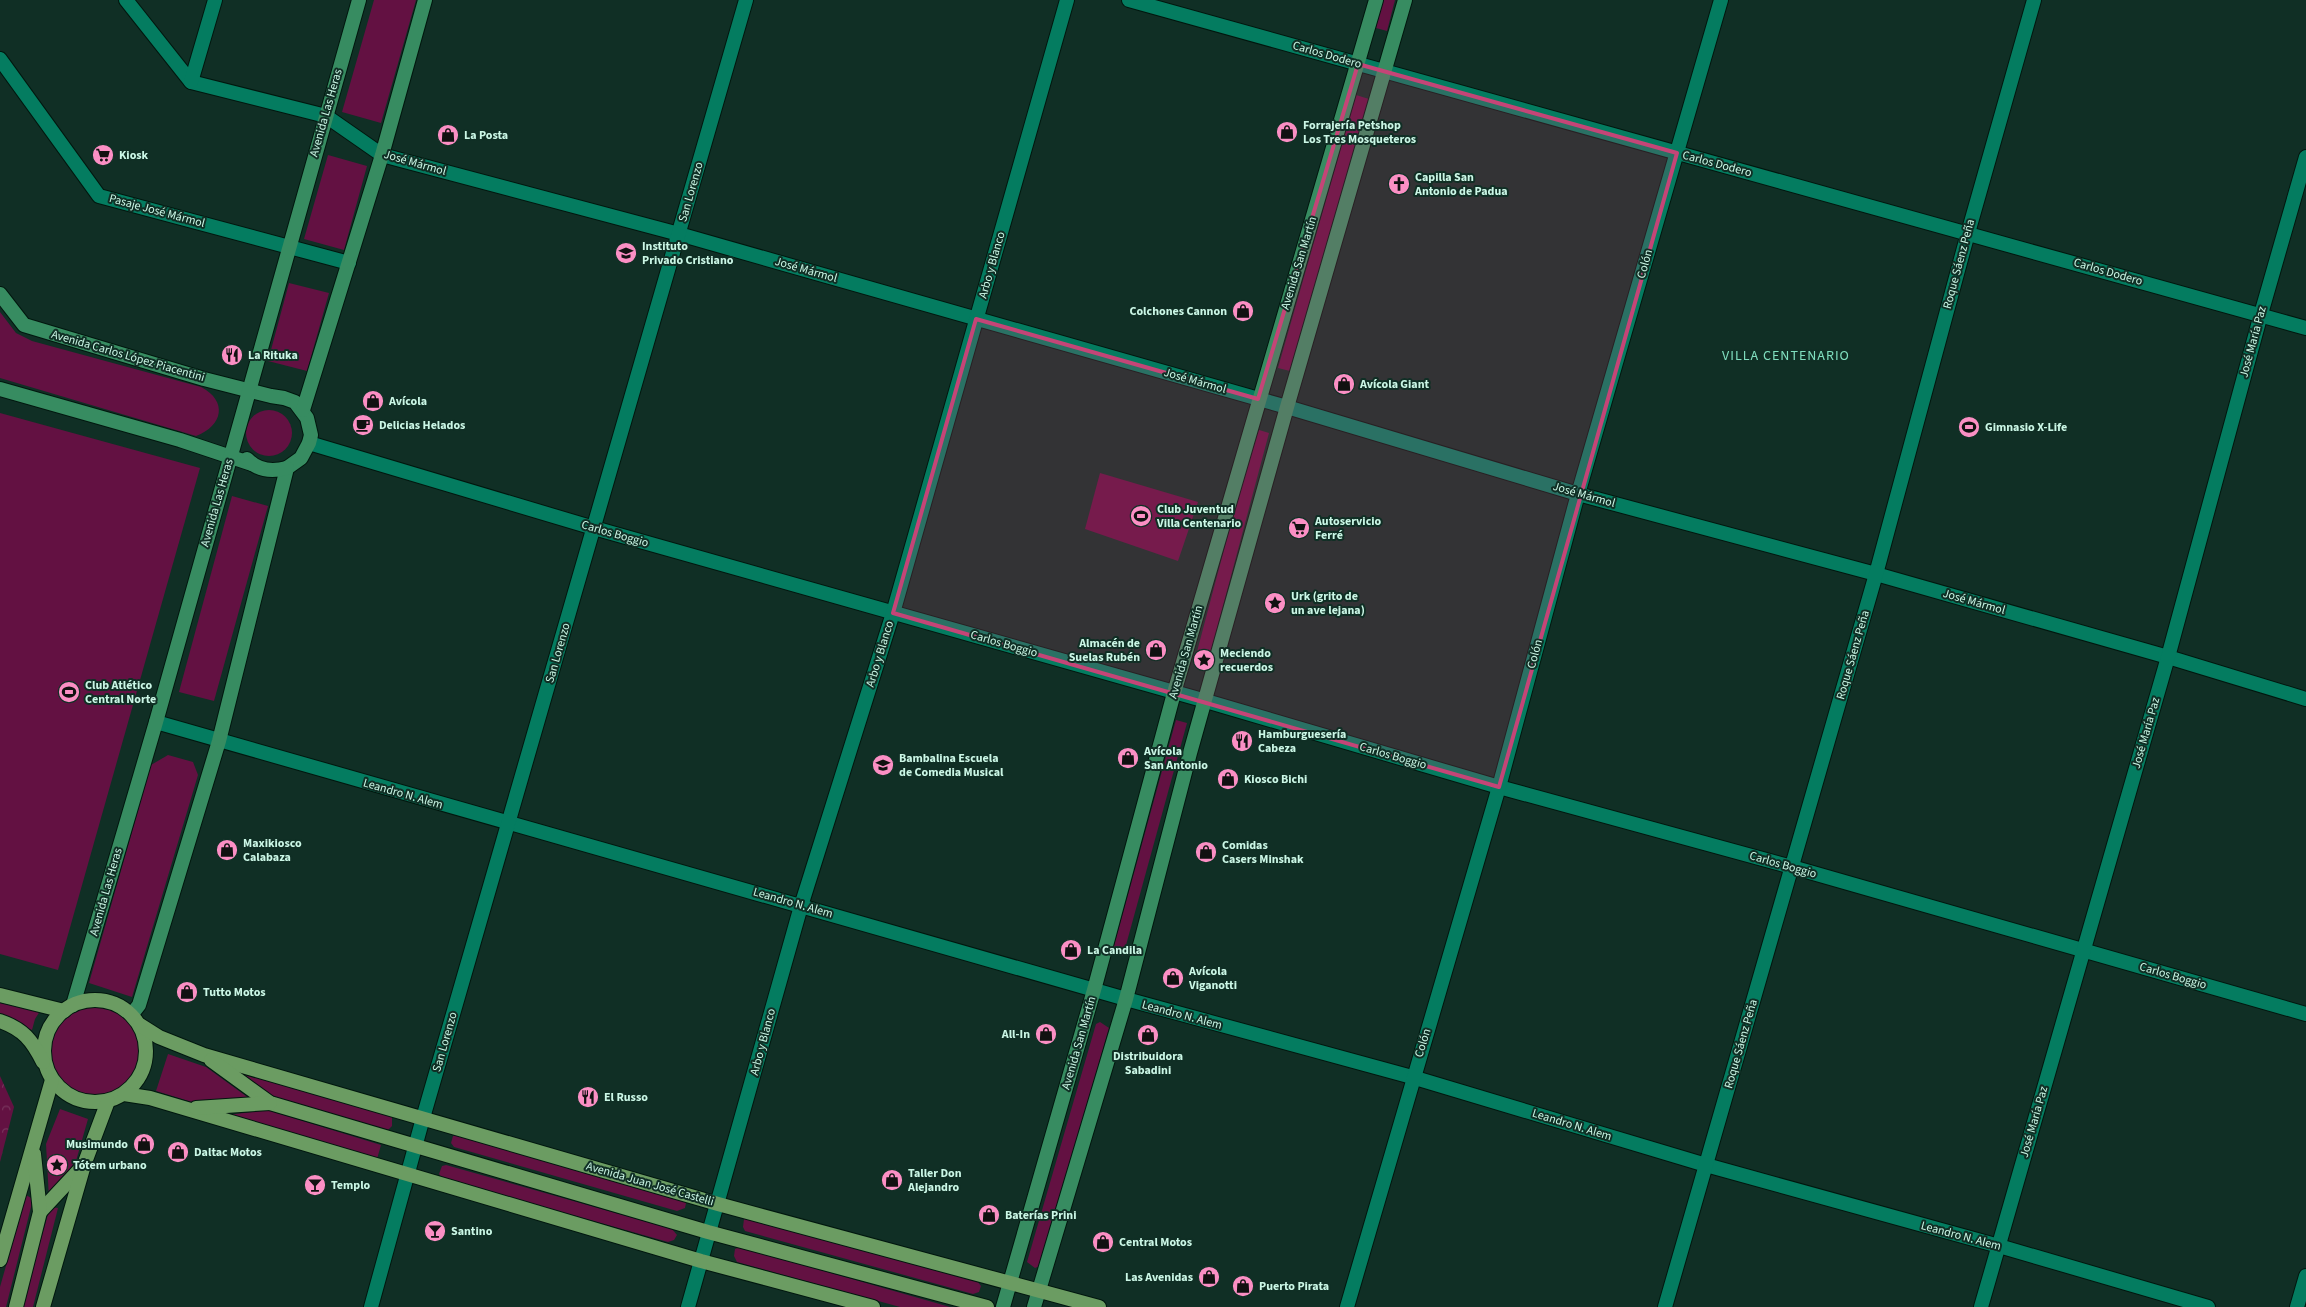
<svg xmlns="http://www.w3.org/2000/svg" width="2306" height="1307" font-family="'Source Sans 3',sans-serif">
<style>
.grass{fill:#631142}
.forest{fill:url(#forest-crowns)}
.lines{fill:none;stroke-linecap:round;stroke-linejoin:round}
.minor-casing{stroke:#00170e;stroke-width:16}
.secondary-casing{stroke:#00170e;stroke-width:16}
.primary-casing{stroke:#00170e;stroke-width:16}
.minor{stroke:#047c60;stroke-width:14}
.secondary{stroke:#378c61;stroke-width:14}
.primary{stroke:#6b9c62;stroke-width:14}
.marked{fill:#c44577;fill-opacity:0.2;stroke:#c44577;stroke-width:4;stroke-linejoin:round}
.labels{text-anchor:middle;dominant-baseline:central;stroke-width:4;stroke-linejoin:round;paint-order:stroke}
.street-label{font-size:12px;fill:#cbf7e6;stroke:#102f25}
.poi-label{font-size:12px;font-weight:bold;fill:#cbf7e6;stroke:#102f25;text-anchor:start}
.neighbourhood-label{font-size:14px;letter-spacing:1px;fill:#80dfbf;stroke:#102f25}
</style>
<defs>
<pattern id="forest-crowns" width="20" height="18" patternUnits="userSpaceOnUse" patternTransform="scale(1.25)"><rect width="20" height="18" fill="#631142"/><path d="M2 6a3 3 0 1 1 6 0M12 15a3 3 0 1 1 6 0" fill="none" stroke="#78345d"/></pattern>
</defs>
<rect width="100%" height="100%" fill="#102f25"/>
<g class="grass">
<path d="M374 0H416L381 123 342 112Z"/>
<path d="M1383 0H1395L1387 31 1376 28Z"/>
<path d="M1356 95 1369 99 1290 371 1278 368Z"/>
<path d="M328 155 367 166 344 250 304 239Z"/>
<path d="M289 283 329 293 307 371 268 361Z"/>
<path d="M0 312 16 333 32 341 201 387C228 401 223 426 196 436L0 378Z"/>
<circle cx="269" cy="433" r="23"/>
<path d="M0 413 200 468 58 970 0 954Z"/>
<path d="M1256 429 1269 433 1207 666 1194 663Z"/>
<path d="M1100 473 1198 502 1178 561 1085 529Z"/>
<path d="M232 496 268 506 214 701 179 692Z"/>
<path d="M1176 720 1187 723 1123 956 1112 953Z"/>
<path d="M168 755 193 762 198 775 132 997 89 983 151 765Z"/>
<path d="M0 1003 40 1011 35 1019 32 1030 0 1016Z"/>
<circle cx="96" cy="1051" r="45"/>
<path d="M1100 1022 1109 1028 1040 1266 1035 1268 1027 1262 1096 1024Z"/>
<path d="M168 1054 206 1067 250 1099 195 1103 156 1091Z"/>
<path d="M234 1070 392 1116V1126L388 1130 261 1093Z"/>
<path d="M60 1109 88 1119 76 1161 49 1198 46 1144Z"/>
<path d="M267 1110 381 1145 377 1159 227 1115Z"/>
<path d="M456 1135 681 1197 686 1203 685 1208 677 1211 454 1147 451 1143 453 1136Z"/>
<path d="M446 1165 672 1229 677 1235 674 1240 668 1242 442 1178 439 1174 442 1166Z"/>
<path d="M26 1195 33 1199 6 1307H0V1287Z"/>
<path d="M50 1207 58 1208 33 1307H22Z"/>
<path d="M749 1218 977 1281 981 1286 979 1292 973 1294 745 1231 743 1227 744 1219Z"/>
<path d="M740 1247 950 1307H900L737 1262 734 1256 735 1249Z"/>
</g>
<path class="forest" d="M0 1076 14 1107 0 1162Z"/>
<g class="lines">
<g class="minor-casing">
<g id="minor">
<path d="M126 0 191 82 326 116 382 155 679 234 1287 407 1578 494 1876 574 2168 657 2306 699"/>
<path d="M1129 0 2306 328"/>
<path d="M0 59 99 196 349 263"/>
<path d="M191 82 215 0"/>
<path d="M309 443 594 528 1206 701 1499 787 1792 867 2306 1014"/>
<path d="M156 722 1126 999 1412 1077 1706 1165 1999 1246 2208 1307"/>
<path d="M371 1307 423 1118 746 0"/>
<path d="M688 1307 801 906 893 613 1067 0"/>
<path d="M1347 1307 1499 787 1578 494 1721 0"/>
<path d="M1665 1307 1876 574 1968 233 2034 0"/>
<path d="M1981 1307 2168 657 2261 314 2306 157"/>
<path d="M2297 1307 2306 1276"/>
</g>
</g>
<g class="secondary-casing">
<g id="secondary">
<path d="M0 294 24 325 204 379 271 396 284 398 295 402 307 418 311 435 309 443 301 458 287 468 219 741 139 1005 132 1014"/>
<path d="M0 389 180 440 252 464"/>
<path d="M303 410 382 155 425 0"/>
<path d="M247 459C258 471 272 472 287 468"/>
<path d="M73 1005 156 722 359 0"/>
<path d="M1003 1307 1094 990 1174 693 1376 0"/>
<path d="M1034 1307 1126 999 1190 753 1287 407 1405 0"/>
</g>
</g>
<g class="primary-casing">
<g id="primary">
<path d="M0 995 64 1011"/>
<circle cx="95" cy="1051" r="51"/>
<path d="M0 1021C23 1029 32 1040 43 1062"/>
<path d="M140 1025 159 1037 204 1055 718 1204 1099 1307"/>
<path d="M211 1060 270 1103 708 1232 987 1307"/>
<path d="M124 1094 150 1098 701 1261 873 1307"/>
<path d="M196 1108 270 1103"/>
<path d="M40 1212 82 1167"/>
<path d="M0 1260 52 1080"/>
<path d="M16 1307 40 1212 34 1154"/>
<path d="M43 1307 84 1165 108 1101"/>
</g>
</g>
<use href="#minor" class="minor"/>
<use href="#secondary" class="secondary"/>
<use href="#primary" class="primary"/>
</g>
<path class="marked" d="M1358 64 1677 153 1499 787 893 613 976 319 1258 399Z"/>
<defs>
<g id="shop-disc" transform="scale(1.125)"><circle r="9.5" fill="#fb8fc4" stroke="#102f25"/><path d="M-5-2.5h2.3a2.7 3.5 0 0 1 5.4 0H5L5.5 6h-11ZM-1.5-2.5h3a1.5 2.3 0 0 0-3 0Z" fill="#111"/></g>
<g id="supermarket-disc" transform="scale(1.125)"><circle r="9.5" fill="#fb8fc4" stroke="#102f25"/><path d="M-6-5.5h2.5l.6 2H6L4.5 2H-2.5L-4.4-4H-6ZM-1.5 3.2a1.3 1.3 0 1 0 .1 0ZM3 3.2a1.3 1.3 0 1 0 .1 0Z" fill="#111"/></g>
<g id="church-disc" transform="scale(1.125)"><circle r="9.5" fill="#fb8fc4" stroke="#102f25"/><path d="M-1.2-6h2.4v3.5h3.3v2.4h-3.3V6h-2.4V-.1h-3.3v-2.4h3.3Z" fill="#111"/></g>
<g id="school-disc" transform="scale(1.125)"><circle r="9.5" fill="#fb8fc4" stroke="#102f25"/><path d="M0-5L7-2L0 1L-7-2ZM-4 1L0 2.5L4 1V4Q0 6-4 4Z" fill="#111"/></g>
<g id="restaurant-disc" transform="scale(1.125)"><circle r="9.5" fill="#fb8fc4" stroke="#102f25"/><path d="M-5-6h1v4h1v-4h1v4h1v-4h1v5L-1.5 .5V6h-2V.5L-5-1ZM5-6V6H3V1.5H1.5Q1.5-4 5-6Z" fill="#111"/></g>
<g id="cafe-disc" transform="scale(1.125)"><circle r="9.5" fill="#fb8fc4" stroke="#102f25"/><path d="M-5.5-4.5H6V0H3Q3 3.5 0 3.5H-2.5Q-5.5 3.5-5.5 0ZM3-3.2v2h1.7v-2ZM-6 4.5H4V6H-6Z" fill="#111"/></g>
<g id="stadium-disc" transform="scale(1.125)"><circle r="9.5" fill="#fb8fc4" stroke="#102f25"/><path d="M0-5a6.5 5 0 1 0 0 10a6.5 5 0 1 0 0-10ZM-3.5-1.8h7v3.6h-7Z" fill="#111"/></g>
<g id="sight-disc" transform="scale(1.125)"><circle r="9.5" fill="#fb8fc4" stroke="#102f25"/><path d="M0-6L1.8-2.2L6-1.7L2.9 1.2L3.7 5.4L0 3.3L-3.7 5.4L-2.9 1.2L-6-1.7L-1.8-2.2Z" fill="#111"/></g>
<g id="bar-disc" transform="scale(1.125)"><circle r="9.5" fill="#fb8fc4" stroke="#102f25"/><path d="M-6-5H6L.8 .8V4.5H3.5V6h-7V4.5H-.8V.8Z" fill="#111"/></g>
</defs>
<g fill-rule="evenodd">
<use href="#shop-disc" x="1287" y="132"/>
<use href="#shop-disc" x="448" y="135"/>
<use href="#supermarket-disc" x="103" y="155"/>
<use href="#church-disc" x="1399" y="184"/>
<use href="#school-disc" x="626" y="253"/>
<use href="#shop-disc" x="1243" y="311"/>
<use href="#restaurant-disc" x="232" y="355"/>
<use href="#shop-disc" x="1344" y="384"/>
<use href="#shop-disc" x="373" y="401"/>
<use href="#cafe-disc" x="363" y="425"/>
<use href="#stadium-disc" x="1969" y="427"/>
<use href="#stadium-disc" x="1141" y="516"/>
<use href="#supermarket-disc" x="1299" y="528"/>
<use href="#sight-disc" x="1275" y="603"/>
<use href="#shop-disc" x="1156" y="650"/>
<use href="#sight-disc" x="1204" y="660"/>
<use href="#stadium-disc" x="69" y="692"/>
<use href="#restaurant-disc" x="1242" y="741"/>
<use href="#shop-disc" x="1128" y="758"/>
<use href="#school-disc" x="883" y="765"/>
<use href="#shop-disc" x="1228" y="779"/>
<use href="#shop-disc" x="227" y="850"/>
<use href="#shop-disc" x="1206" y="852"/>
<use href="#shop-disc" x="1071" y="950"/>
<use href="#shop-disc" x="1173" y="978"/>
<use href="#shop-disc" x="187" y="992"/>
<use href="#shop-disc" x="1046" y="1034"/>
<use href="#shop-disc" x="1148" y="1035"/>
<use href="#restaurant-disc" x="588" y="1097"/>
<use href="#shop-disc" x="144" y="1144"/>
<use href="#shop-disc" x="178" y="1152"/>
<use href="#sight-disc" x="57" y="1165"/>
<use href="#shop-disc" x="892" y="1180"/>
<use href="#bar-disc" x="315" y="1185"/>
<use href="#shop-disc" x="989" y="1215"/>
<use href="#bar-disc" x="435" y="1231"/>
<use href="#shop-disc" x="1103" y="1242"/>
<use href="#shop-disc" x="1209" y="1277"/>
<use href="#shop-disc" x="1243" y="1286"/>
</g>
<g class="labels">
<g class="street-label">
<text transform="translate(1327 55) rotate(16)">Carlos Dodero</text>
<text transform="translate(326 113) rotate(-74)">Avenida Las Heras</text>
<text transform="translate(415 163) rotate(16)">José Mármol</text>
<text transform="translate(1717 164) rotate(15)">Carlos Dodero</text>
<text transform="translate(691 192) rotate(-74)">San Lorenzo</text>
<text transform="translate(157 211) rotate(15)">Pasaje José Mármol</text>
<text transform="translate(1299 263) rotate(-73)">Avenida San Martín</text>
<text transform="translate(1645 264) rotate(-74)">Colón</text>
<text transform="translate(1959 264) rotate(-75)">Roque Sáenz Peña</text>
<text transform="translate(992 265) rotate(-74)">Arbo y Blanco</text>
<text transform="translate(806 270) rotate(16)">José Mármol</text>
<text transform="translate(2108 272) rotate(16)">Carlos Dodero</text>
<text transform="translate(2253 342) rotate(-75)">José María Paz</text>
<text transform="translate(128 356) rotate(16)">Avenida Carlos López Piacentini</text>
<text transform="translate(1195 381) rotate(16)">José Mármol</text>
<text transform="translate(1584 495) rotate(16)">José Mármol</text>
<text transform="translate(217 503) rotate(-74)">Avenida Las Heras</text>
<text transform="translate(615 534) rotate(16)">Carlos Boggio</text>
<text transform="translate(1974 602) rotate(16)">José Mármol</text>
<text transform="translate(1004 644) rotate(16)">Carlos Boggio</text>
<text transform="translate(1186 652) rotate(-74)">Avenida San Martín</text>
<text transform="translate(558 653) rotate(-74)">San Lorenzo</text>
<text transform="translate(880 654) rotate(-73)">Arbo y Blanco</text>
<text transform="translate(1535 654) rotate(-75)">Colón</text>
<text transform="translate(1853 655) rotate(-74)">Roque Sáenz Peña</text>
<text transform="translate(2146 733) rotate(-74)">José María Paz</text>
<text transform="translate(1393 756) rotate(16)">Carlos Boggio</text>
<text transform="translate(403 794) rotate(16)">Leandro N. Alem</text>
<text transform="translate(1783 865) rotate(16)">Carlos Boggio</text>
<text transform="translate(106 892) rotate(-74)">Avenida Las Heras</text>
<text transform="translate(793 903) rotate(16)">Leandro N. Alem</text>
<text transform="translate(2173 976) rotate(16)">Carlos Boggio</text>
<text transform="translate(1182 1015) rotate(15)">Leandro N. Alem</text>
<text transform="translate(445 1042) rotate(-74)">San Lorenzo</text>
<text transform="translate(763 1042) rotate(-75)">Arbo y Blanco</text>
<text transform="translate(1079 1043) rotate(-74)">Avenida San Martín</text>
<text transform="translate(1423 1043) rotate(-73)">Colón</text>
<text transform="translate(1741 1044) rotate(-74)">Roque Sáenz Peña</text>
<text transform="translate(2034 1122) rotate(-74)">José María Paz</text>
<text transform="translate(1572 1125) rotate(17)">Leandro N. Alem</text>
<text transform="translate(650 1184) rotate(16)">Avenida Juan José Castelli</text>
<text transform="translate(1961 1236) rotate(15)">Leandro N. Alem</text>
</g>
<g class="poi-label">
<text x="1303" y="125">Forrajería Petshop<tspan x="1303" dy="14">Los Tres Mosqueteros</tspan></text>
<text x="464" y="135">La Posta</text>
<text x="119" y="155">Kiosk</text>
<text x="1415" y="177">Capilla San<tspan x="1415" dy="14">Antonio de Padua</tspan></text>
<text x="642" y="246">Instituto<tspan x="642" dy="14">Privado Cristiano</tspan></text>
<text x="1227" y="311" text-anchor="end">Colchones Cannon</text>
<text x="248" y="355">La Rituka</text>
<text x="1360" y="384">Avícola Giant</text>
<text x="389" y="401">Avícola</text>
<text x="379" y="425">Delicias Helados</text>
<text x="1985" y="427">Gimnasio X-Life</text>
<text x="1157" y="509">Club Juventud<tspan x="1157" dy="14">Villa Centenario</tspan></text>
<text x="1315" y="521">Autoservicio<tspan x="1315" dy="14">Ferré</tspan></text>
<text x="1291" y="596">Urk (grito de<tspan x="1291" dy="14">un ave lejana)</tspan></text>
<text x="1140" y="643" text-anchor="end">Almacén de<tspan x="1140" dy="14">Suelas Rubén</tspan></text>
<text x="1220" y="653">Meciendo<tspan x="1220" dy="14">recuerdos</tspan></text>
<text x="85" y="685">Club Atlético<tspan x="85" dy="14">Central Norte</tspan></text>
<text x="1258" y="734">Hamburguesería<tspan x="1258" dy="14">Cabeza</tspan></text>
<text x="1144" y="751">Avícola<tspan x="1144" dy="14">San Antonio</tspan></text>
<text x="899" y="758">Bambalina Escuela<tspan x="899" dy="14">de Comedia Musical</tspan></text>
<text x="1244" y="779">Kiosco Bichi</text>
<text x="243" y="843">Maxikiosco<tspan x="243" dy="14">Calabaza</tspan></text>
<text x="1222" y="845">Comidas<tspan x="1222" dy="14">Casers Minshak</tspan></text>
<text x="1087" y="950">La Candila</text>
<text x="1189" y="971">Avícola<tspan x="1189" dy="14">Viganotti</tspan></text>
<text x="203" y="992">Tutto Motos</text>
<text x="1030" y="1034" text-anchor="end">All-In</text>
<text x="1148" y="1056" text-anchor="middle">Distribuidora<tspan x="1148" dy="14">Sabadini</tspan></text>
<text x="604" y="1097">El Russo</text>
<text x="128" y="1144" text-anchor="end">Musimundo</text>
<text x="194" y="1152">Daltac Motos</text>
<text x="73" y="1165">Tótem urbano</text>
<text x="908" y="1173">Taller Don<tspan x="908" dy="14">Alejandro</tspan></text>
<text x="331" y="1185">Templo</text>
<text x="1005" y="1215">Baterías Prini</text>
<text x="451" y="1231">Santino</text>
<text x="1119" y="1242">Central Motos</text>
<text x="1193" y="1277" text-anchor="end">Las Avenidas</text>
<text x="1259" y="1286">Puerto Pirata</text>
</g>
<g class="neighbourhood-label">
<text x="1786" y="356">VILLA CENTENARIO</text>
</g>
</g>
</svg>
